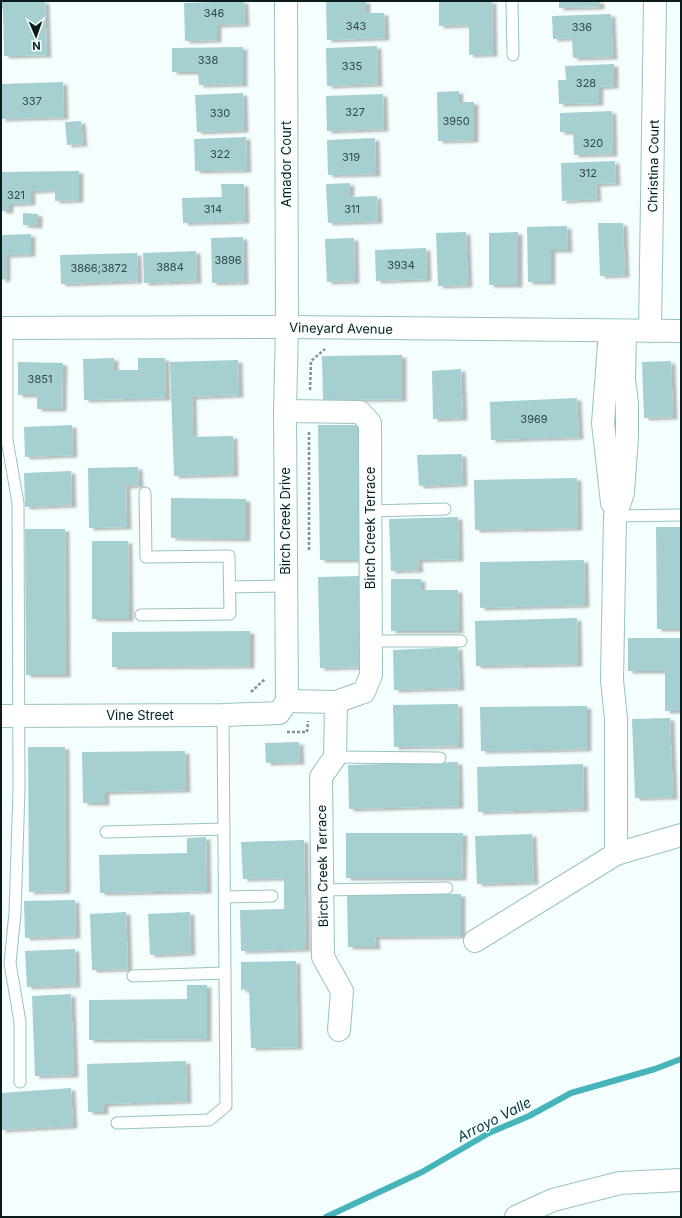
<svg xmlns="http://www.w3.org/2000/svg" width="682" height="1218" font-family="Inter,sans-serif">
<style>
.lines{fill:none;stroke-linecap:round;stroke-linejoin:round}
.stream{stroke:#45b5b9;stroke-width:6}
.building{fill:#a5cfd1;filter:url(#shadow)}
.service-casing{stroke:#98c2c3;stroke-width:13}
.minor-casing{stroke:#98c2c3;stroke-width:24}
.tertiary-casing{stroke:#98c2c3;stroke-width:24}
.path{stroke:#849091;stroke-width:2.5;stroke-dasharray:3 2;stroke-linecap:butt}
.service{stroke:#fff;stroke-width:11}
.minor{stroke:#fff;stroke-width:22}
.tertiary{stroke:#fff;stroke-width:22}
.labels{text-anchor:middle;dominant-baseline:central;stroke-width:3;stroke-linejoin:round;paint-order:stroke}
.number-label{font-size:11px;fill:#324849}
.street-label{font-size:13px;fill:#0b1b1c;stroke:#f5fefe}
.water-label{font-size:14px;font-style:italic;fill:#003436;stroke:#f5fefe}
</style>
<defs>
<filter id="shadow"><feDropShadow dx="4.5" dy="2.5" stdDeviation="1" flood-color="#0004"/></filter>
</defs>
<rect width="100%" height="100%" fill="#f5fefe"/>
<g class="lines">
<path class="stream" d="M326 1217 422 1172 489 1133 529 1116 571 1093 655 1069 681 1059"/>
</g>
<g class="building">
<path d="M1 1H45L47 55 4 56 3 9H1Z"/>
<path d="M244 1 245 24 217 25V40L185 41 184 3Z"/>
<path d="M360 1H366V13H384L385 38 327 40 326 2Z"/>
<path d="M439 1H492L493 54 469 55V25L439 26Z"/>
<path d="M559 1H600V7L559 8Z"/>
<path d="M611 14 613 57 573 58 572 38 553 39 552 16Z"/>
<path d="M377 46 378 84 327 86 326 48Z"/>
<path d="M243 47V84L199 85 198 72H172V48Z"/>
<path d="M614 64V86L599 87V103L559 104 558 80H566L565 66Z"/>
<path d="M63 82 64 117 1 119V84Z"/>
<path d="M459 91V102H474V140L438 141 437 92Z"/>
<path d="M243 93 244 130 197 132 195 95Z"/>
<path d="M383 94 384 129 327 131 326 96Z"/>
<path d="M612 111 613 154 574 155 573 132H560V113Z"/>
<path d="M81 121 83 144 67 145 65 122Z"/>
<path d="M246 137 247 170 195 171 194 139Z"/>
<path d="M375 138 376 174 328 175 327 140Z"/>
<path d="M615 161 616 183 596 184 597 199 562 201 561 163Z"/>
<path d="M79 171V200L55 201V190L31 191V203L9 204V211H1V172Z"/>
<path d="M350 183V197L377 196 378 221 328 223 326 184Z"/>
<path d="M221 184H244L245 221 183 223 182 198 222 197Z"/>
<path d="M23 213 38 214V226L23 225Z"/>
<path d="M598 223H623L625 275 600 276Z"/>
<path d="M567 226 568 250H551V282H528L527 227Z"/>
<path d="M466 232 468 285 438 286 436 233Z"/>
<path d="M518 232V285H489V233Z"/>
<path d="M31 234V254L6 255V279L1 280V235Z"/>
<path d="M243 237 244 282 212 283 211 238Z"/>
<path d="M354 238 355 281 327 282 325 239Z"/>
<path d="M426 248 427 279 376 281 375 250Z"/>
<path d="M196 251 197 281 144 283 143 253Z"/>
<path d="M137 253 138 281 61 284 60 255Z"/>
<path d="M402 355V399L323 400 322 356Z"/>
<path d="M114 358V370H138V358H165L166 398 84 400 83 359Z"/>
<path d="M238 360 239 395 192 397 193 437 233 436 234 474 174 476 170 362Z"/>
<path d="M671 361 673 417 644 418 642 362Z"/>
<path d="M18 362 63 363 62 409H37V395H18Z"/>
<path d="M461 369 463 418 433 419 432 371Z"/>
<path d="M577 398 579 437 491 440 490 402Z"/>
<path d="M72 425 73 455 25 457 24 427Z"/>
<path d="M318 425H360L362 560H320Z"/>
<path d="M462 454 463 484 419 486 417 455Z"/>
<path d="M138 467 139 485 126 486 127 527 89 528 88 468Z"/>
<path d="M71 471 72 505 25 507 24 473Z"/>
<path d="M577 478 578 528 475 530 474 480Z"/>
<path d="M171 498 246 499V539L171 538Z"/>
<path d="M458 517 459 559 418 560 419 570 391 571 389 519Z"/>
<path d="M656 527H681V629H657Z"/>
<path d="M25 529H65L66 675H26Z"/>
<path d="M92 541H128L129 619H92Z"/>
<path d="M584 560 585 605 480 608V562Z"/>
<path d="M361 576 364 667 320 668 318 577Z"/>
<path d="M391 579H421V590H458L459 631H391Z"/>
<path d="M577 618 578 664 476 666 475 621Z"/>
<path d="M250 631V666L112 667V632Z"/>
<path d="M628 638H681V711H665V671H628Z"/>
<path d="M458 647 460 688 394 690 393 650Z"/>
<path d="M458 704 459 746 394 747 393 705Z"/>
<path d="M587 706V749L481 751 480 707Z"/>
<path d="M670 718 673 797 635 798 632 719Z"/>
<path d="M299 742 300 762 266 763 265 743Z"/>
<path d="M28 747H65L66 891 29 892Z"/>
<path d="M185 751 186 790 105 792V803H83L82 752Z"/>
<path d="M458 762 459 806 349 809 348 765Z"/>
<path d="M583 764 584 809 478 812 477 767Z"/>
<path d="M346 833H463L462 878H346Z"/>
<path d="M532 834 534 882 477 884 475 836Z"/>
<path d="M206 837 207 891 100 893 99 855 187 853V838Z"/>
<path d="M304 840 306 949 241 951 240 910 284 909V878L243 879 241 842Z"/>
<path d="M461 894V936L375 937 376 947H348L347 895Z"/>
<path d="M75 900 76 936 25 938 24 901Z"/>
<path d="M126 912 128 969 92 970 90 914Z"/>
<path d="M190 912 191 953 150 955 148 914Z"/>
<path d="M75 949 76 985 27 987 25 951Z"/>
<path d="M296 961 298 1047 251 1048 249 989 241 990V962Z"/>
<path d="M187 985H207V1039L89 1040V1000L187 999Z"/>
<path d="M71 994 74 1075 35 1076 32 996Z"/>
<path d="M186 1061 187 1101 104 1104V1112H88L87 1064Z"/>
<path d="M71 1088 73 1126 1 1130V1093Z"/>
</g>
<g class="lines">
<g class="service-casing">
<g id="service">
<path d="M512 1 513 55"/>
<path d="M7 328V440L18 503 19 789 15 913 10 963 20 1022V1082"/>
<path d="M370 511 445 509"/>
<path d="M615 516 681 515"/>
<path d="M230 587 285 586"/>
<path d="M141 615 230 614 229 556 146 557 145 493"/>
<path d="M371 641H461"/>
<path d="M335 757 440 758"/>
<path d="M106 832 224 829"/>
<path d="M322 890 447 888"/>
<path d="M225 897 272 896"/>
<path d="M133 976 225 973"/>
<path d="M117 1123 209 1120 226 1106 223 715"/>
</g>
</g>
<g class="minor-casing">
<g id="minor">
<path d="M610 331 603 423 612 503"/>
<path d="M650 331 655 1"/>
<path d="M285 411 360 412 370 423 371 675 364 692 336 702 287 701"/>
<path d="M336 702 335 757 321 777 323 957 342 991 339 1030"/>
<path d="M1 716 223 715 279 713 287 701 285 411 287 327 286 1"/>
<path d="M616 854V719L612 680 615 516 623 493 627 437V403L624 379 625 331"/>
<path d="M475 941 616 854 681 835"/>
<path d="M516 1217 553 1200 620 1183 681 1180"/>
</g>
</g>
<g class="tertiary-casing">
<path id="tertiary" d="M1 328 287 327 681 331"/>
</g>
<g class="path">
<path d="M310 390 311 361 325 349"/>
<path d="M309 550V431"/>
<path d="M251 692 265 679"/>
<path d="M287 732H307L308 721"/>
</g>
<use href="#service" class="service"/>
<use href="#minor" class="minor"/>
<use href="#tertiary" class="tertiary"/>
</g>
<g class="labels">
<g class="number-label">
<text x="214" y="13">346</text>
<text x="356" y="26">343</text>
<text x="582" y="27">336</text>
<text x="208" y="60">338</text>
<text x="352" y="66">335</text>
<text x="586" y="83">328</text>
<text x="32" y="101">337</text>
<text x="355" y="112">327</text>
<text x="220" y="113">330</text>
<text x="456" y="121">3950</text>
<text x="593" y="143">320</text>
<text x="220" y="154">322</text>
<text x="351" y="157">319</text>
<text x="588" y="173">312</text>
<text x="16" y="195">321</text>
<text x="213" y="209">314</text>
<text x="352" y="209">311</text>
<text x="228" y="260">3896</text>
<text x="401" y="265">3934</text>
<text x="170" y="267">3884</text>
<text x="99" y="268">3866;3872</text>
<text x="40" y="379">3851</text>
<text x="534" y="419">3969</text>
</g>
<g class="street-label">
<text transform="translate(286 164) rotate(-90)">Amador Court</text>
<text transform="translate(653 166) rotate(-89)">Christina Court</text>
<text transform="translate(341 328) rotate(1)">Vineyard Avenue</text>
<text transform="translate(285 521) rotate(-90)">Birch Creek Drive</text>
<text transform="translate(370 528) rotate(-90)">Birch Creek Terrace</text>
<text x="140" y="715">Vine Street</text>
<text transform="translate(322 866) rotate(-91)">Birch Creek Terrace</text>
</g>
<g class="water-label">
<text transform="translate(494 1119) rotate(-27)">Arroyo Valle</text>
</g>
</g>
<rect width="682" height="1218" fill="none" stroke="#0b1b1c" stroke-width="4"/>
<g transform="translate(36 36) rotate(178)" stroke="#f5fefe" stroke-width="3" paint-order="stroke">
<path d="M0-3L7 15L0 10L-7 15Z" fill="#0b1b1c"/>
<text y="-6" font-size="11" font-weight="bold" text-anchor="middle" fill="#0b1b1c">N</text>
</g>
</svg>
